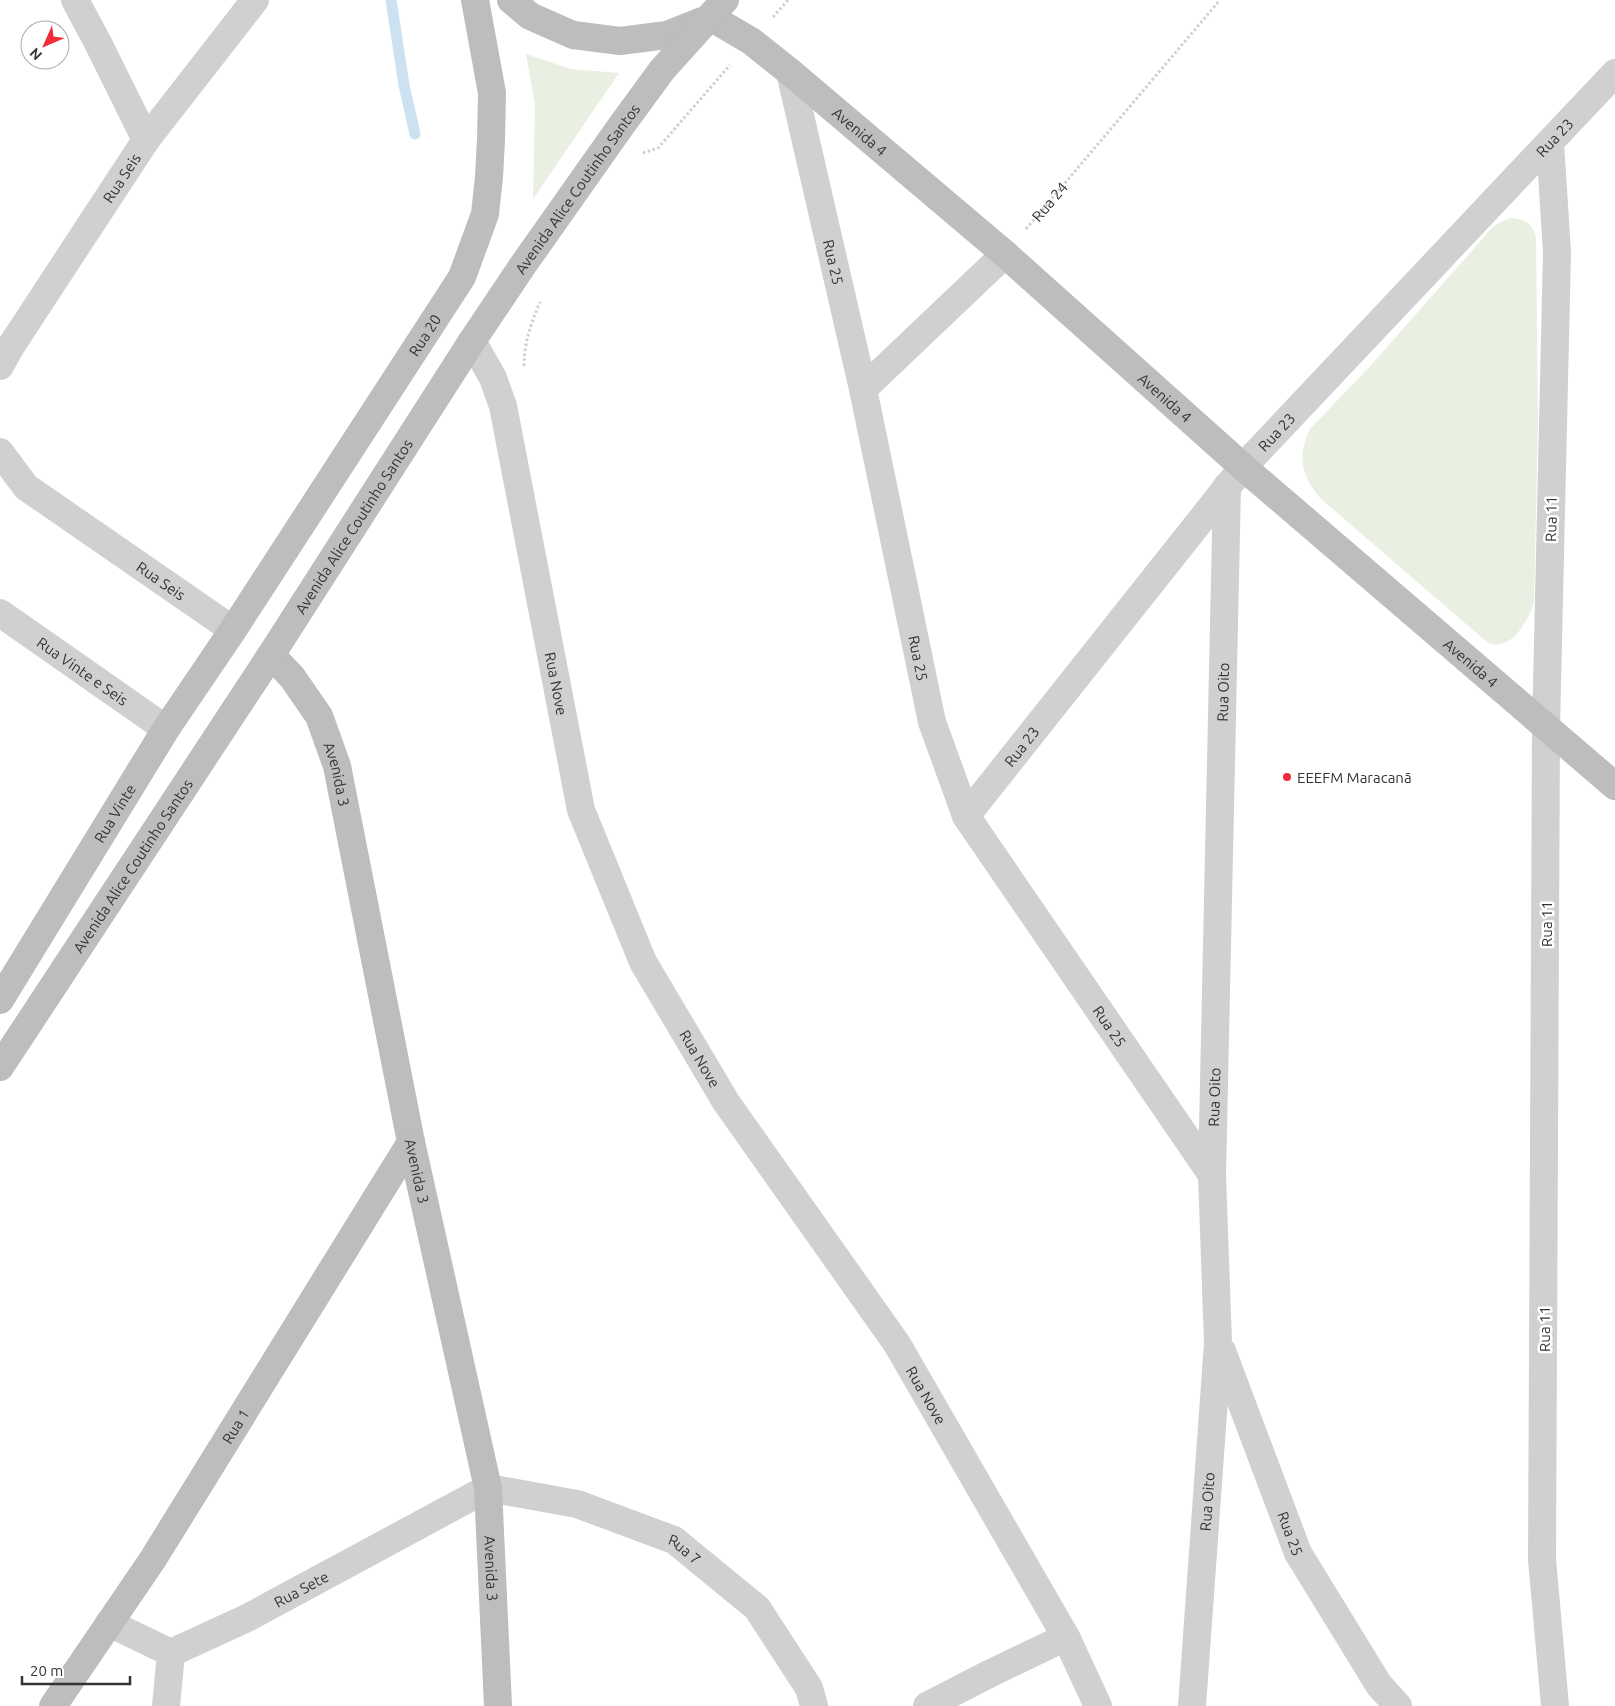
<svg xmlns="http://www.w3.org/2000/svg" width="1615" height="1706" font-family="Ubuntu,sans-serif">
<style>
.green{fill:#e9f0e1}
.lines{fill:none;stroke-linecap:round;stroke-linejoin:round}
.stream{stroke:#cce2f0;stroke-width:11}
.path{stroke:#d0d0d0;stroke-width:3;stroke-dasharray:2.5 2.5;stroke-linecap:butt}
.street{stroke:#d0d0d0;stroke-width:28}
.secondary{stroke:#bdbdbd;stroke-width:28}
.poi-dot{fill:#f22c39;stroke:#fff;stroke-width:2}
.labels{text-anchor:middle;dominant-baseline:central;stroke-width:5;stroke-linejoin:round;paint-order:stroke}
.street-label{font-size:15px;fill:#333;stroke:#fff}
.poi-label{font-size:15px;fill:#333;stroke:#fff;text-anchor:start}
</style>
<rect width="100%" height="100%" fill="#fff"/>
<g class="green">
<path d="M526 54 571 69 619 73 533 199 535 105Z"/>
<path d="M1511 218C1525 219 1532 223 1536 237L1538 423 1534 603C1528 621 1510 654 1487 642L1321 499C1301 475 1297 457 1310 429L1371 365 1485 236C1492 226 1499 222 1511 218Z"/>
</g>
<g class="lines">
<path class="stream" d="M391 0 404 85 415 134"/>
<g class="path">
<path d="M773 17 788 0"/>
<path d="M643 153 658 148 730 65"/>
<path id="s1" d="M1026 229 1220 0"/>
<path d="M524 366C524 342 531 324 540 302"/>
</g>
<g class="street">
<path d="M75 0 99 45 146 140"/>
<path id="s2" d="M790 72 863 389 932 722 966 816 1212 1175"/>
<path d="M1550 143 1557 252 1546 728 1542 1559 1555 1706"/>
<path id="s3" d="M472 341 493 378 503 406 581 810 643 962 726 1102 897 1344 1066 1637 1098 1706"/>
<path id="s4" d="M0 366 11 346 146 140 255 0"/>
<path d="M863 389 1005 254"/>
<path id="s5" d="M0 452 26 487 233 630"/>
<path id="s6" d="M0 613 166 729"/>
<path id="s7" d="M966 816 1243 467 1615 73"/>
<path id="s8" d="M1222 1351 1298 1553 1379 1685 1398 1706"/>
<path id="s9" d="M109 1623 171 1653 247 1618 488 1488 577 1504 674 1540 757 1608 809 1688 814 1706"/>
<path d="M166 1706 171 1653"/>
<path d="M927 1706 989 1674 1066 1637"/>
<path id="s10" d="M1192 1706 1218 1343 1212 1175 1227 486"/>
</g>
<g class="secondary">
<path d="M511 0 530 16 573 35 620 41 667 35 702 21"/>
<path id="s11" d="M710 17 751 41 790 72 1005 254 1243 467 1615 786"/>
<path id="s12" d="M271 655 292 677 319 716 337 766 411 1142 488 1488 498 1706"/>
<path id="s13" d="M0 1000 166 729 233 630 462 277 485 214 489 177 491 139 492 93 475 0"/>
<path id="s14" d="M0 1067 271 655 472 341 523 265 621 126 662 70 725 0"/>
<path id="s15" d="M53 1706 153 1559 411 1142"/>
</g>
</g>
<circle class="poi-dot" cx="1287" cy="777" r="5"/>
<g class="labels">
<g class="street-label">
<text stroke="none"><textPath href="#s11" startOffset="189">Avenida 4</textPath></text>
<text stroke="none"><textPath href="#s7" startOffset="899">Rua 23</textPath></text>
<text stroke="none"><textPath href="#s4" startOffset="224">Rua Seis</textPath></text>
<text stroke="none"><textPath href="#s14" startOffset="1051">Avenida Alice Coutinho Santos</textPath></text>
<text stroke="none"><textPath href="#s1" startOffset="36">Rua 24</textPath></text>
<text stroke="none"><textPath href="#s2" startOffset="195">Rua 25</textPath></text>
<text stroke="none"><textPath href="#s13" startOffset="789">Rua 20</textPath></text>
<text stroke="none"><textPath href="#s11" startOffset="594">Avenida 4</textPath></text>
<text stroke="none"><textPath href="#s7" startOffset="494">Rua 23</textPath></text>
<text transform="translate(1551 519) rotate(-89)">Rua 11</text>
<text stroke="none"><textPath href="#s14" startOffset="646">Avenida Alice Coutinho Santos</textPath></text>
<text stroke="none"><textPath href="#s5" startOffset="208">Rua Seis</textPath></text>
<text stroke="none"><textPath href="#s2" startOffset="600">Rua 25</textPath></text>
<text stroke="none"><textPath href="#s11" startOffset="999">Avenida 4</textPath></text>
<text stroke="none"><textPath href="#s6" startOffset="101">Rua Vinte e Seis</textPath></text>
<text stroke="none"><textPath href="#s3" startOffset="355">Rua Nove</textPath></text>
<text stroke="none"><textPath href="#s10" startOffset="1015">Rua Oito</textPath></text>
<text stroke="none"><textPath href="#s7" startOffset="89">Rua 23</textPath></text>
<text stroke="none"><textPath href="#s12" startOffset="139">Avenida 3</textPath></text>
<text stroke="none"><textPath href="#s13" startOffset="219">Rua Vinte</textPath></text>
<text stroke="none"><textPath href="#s14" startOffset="241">Avenida Alice Coutinho Santos</textPath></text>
<text transform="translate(1546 924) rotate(-90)">Rua 11</text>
<text stroke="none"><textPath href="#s2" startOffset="1020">Rua 25</textPath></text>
<text stroke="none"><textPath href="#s3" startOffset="760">Rua Nove</textPath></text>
<text stroke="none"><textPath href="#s10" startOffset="610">Rua Oito</textPath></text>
<text stroke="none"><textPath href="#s12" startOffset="544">Avenida 3</textPath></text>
<text transform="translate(1544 1329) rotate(-90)">Rua 11</text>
<text stroke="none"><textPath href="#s3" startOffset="1166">Rua Nove</textPath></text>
<text stroke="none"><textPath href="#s15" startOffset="334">Rua 1</textPath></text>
<text stroke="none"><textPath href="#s10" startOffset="205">Rua Oito</textPath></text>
<text stroke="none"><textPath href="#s8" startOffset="195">Rua 25</textPath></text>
<text stroke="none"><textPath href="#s9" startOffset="634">Rua 7</textPath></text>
<text stroke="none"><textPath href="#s12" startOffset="949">Avenida 3</textPath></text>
<text stroke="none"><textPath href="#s9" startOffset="214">Rua Sete</textPath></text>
</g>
<g class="poi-label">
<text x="1297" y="777">EEEFM Maracanã</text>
</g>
</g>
<g transform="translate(45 45) rotate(225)"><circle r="24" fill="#ffffff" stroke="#adadad"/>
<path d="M0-4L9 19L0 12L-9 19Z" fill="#f22c39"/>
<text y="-8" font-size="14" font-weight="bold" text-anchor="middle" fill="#333333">N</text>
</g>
<path d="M22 1676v8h108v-8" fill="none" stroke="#333333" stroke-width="2.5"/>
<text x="30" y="1676" font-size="15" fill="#333333" stroke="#ffffff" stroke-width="4" paint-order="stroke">20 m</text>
</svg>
